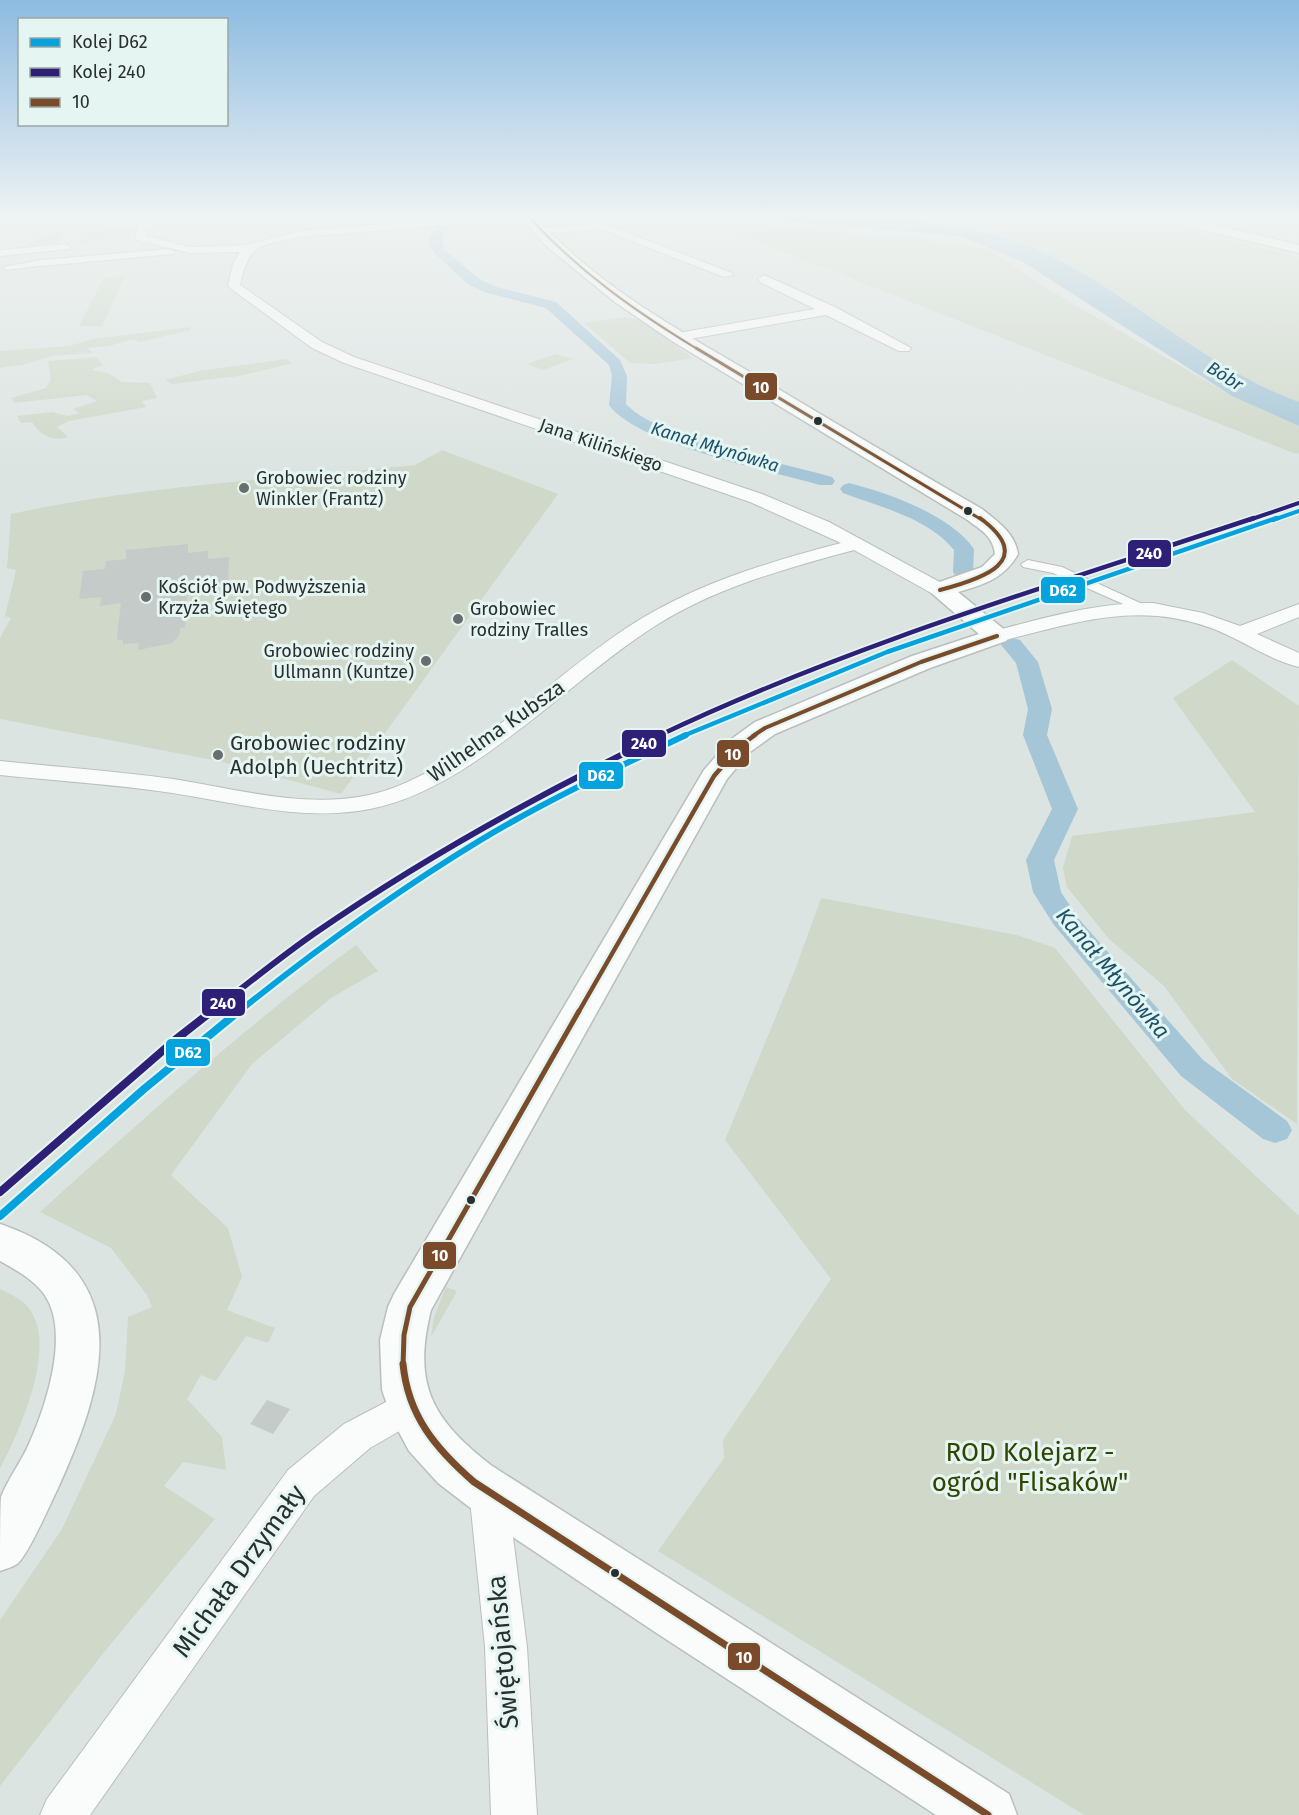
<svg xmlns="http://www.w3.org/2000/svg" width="1299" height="1815" font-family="'Fira Sans',sans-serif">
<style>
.green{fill:#cfd8c9}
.water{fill:#a5c6d7}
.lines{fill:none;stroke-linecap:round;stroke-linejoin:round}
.canal{fill:#a5c6d7;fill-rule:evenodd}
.building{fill:#c5cbc8}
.pedestrian-casing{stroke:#b9bfbd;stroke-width:2}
.minor-casing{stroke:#b9bfbd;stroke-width:2}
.tertiary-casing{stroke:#b9bfbd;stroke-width:3}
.primary-casing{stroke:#b9bfbd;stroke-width:3}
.pedestrian{fill:#fafbfb;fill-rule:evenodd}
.minor{fill:#fafbfb;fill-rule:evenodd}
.tertiary{fill:#fafbfb;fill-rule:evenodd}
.primary{fill:#fafbfb;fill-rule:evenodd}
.bus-1-far5-casing{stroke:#e5f5f1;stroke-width:4.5}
.bus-1-far4-casing{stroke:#e5f5f1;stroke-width:6}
.bus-1-far3-casing{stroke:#e5f5f1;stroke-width:8}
.bus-1-far2-casing{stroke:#e5f5f1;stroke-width:9}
.bus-1-far1-casing{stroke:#e5f5f1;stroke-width:10}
.bus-1-casing{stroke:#e5f5f1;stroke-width:11}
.bus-1-far5{stroke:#7a4b2a;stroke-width:2}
.bus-1-far4{stroke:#7a4b2a;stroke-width:3}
.bus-1-far3{stroke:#7a4b2a;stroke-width:4}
.bus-1-far2{stroke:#7a4b2a;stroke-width:4.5}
.bus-1-far1{stroke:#7a4b2a;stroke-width:5}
.bus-1{stroke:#7a4b2a;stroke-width:7}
.rail-1-far3-casing{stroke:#e5f5f1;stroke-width:7}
.rail-1-far2-casing{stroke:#e5f5f1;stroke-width:8}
.rail-1-far1-casing{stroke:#e5f5f1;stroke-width:10}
.rail-1-casing{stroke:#e5f5f1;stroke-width:12}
.rail-2-far3-casing{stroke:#e5f5f1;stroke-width:7}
.rail-2-far2-casing{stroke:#e5f5f1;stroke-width:8}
.rail-2-far1-casing{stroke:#e5f5f1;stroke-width:10}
.rail-2-casing{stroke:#e5f5f1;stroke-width:12}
.rail-1-far3{stroke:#04a3dd;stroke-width:4}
.rail-1-far2{stroke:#04a3dd;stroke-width:4.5}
.rail-1-far1{stroke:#04a3dd;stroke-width:6}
.rail-1{stroke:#04a3dd;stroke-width:8}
.rail-2-far3{stroke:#2e2076;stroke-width:4}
.rail-2-far2{stroke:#2e2076;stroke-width:4.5}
.rail-2-far1{stroke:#2e2076;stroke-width:6}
.rail-2{stroke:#2e2076;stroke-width:8}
.bus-dot{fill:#292f2e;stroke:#e5f5f1;stroke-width:2}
.poi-dot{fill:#686e6d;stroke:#e5f5f1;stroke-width:2}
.labels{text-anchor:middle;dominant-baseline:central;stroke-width:6;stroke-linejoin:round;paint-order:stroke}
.far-water-label{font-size:18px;font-style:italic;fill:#1a526c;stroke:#e5f5f1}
.far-street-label{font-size:18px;fill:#292f2e;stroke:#e5f5f1}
.far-poi-label{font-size:18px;fill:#292f2e;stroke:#e5f5f1;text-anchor:start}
.street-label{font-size:21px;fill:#292f2e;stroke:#e5f5f1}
.poi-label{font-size:21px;fill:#292f2e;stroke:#e5f5f1;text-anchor:start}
.water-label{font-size:22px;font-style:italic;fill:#1a526c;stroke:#e5f5f1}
.near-park-label{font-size:26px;fill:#314401;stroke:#e5f5f1}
.near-street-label{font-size:26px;fill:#292f2e;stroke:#e5f5f1}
.line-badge{stroke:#e5f5f1;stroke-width:2}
.badge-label{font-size:16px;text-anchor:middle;font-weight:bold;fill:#fff}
</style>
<rect width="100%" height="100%" fill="#dce4e2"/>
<g class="green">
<path d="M824 216H1095L1115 219 1113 217 1119 216 1165 224 1299 257V402C1207 369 1135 296 1048 255 980 222 898 223 824 216Z"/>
<path d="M739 222 790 229 908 237 987 249 1048 289 1232 396 1299 426V453L1296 454 711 223Z"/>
<path d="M136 228 126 236 80 244 82 233Z"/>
<path d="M125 276 102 326H79L104 277Z"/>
<path d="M625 317 640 320 693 358 655 364 630 363 584 323Z"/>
<path d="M190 327V330L140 342 134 339 109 346 86 348 94 353 52 356 22 365 0 368V351L69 346 93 339Z"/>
<path d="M556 354 573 359 543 370 527 364Z"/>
<path d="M96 357 103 365 91 370 108 373 122 382 150 383 157 398 142 401 146 407 69 421 57 427 68 437C52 442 40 435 32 422L21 423 17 416 52 412 67 416 80 413 73 409 97 401 87 395 14 403 11 398 46 388 51 379 48 361Z"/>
<path d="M286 359 293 363 239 376 172 384 165 380 199 371Z"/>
<path d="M442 450 558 494 341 794 223 762 0 719V638L11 618 5 616 16 570 7 568 11 514C142 485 282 479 415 465Z"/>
<path d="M1232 660 1299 706 1297 1124 1232 1079 1164 986 1109 939 1067 887 1063 868 1072 836 1255 812 1173 698Z"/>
<path d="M821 898 1017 935 1055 948 1185 1110 1299 1216V1815H1084L658 1551 724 1458 723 1440 831 1279 725 1140 795 970Z"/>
<path d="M356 945 378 971 331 998 252 1064 171 1175 228 1228 242 1277 227 1310 275 1328 268 1343 246 1336 216 1381 201 1375 187 1399 222 1437 226 1470 183 1462 164 1486 215 1519 105 1651 0 1786V1620L62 1529 116 1414 125 1371 128 1317 152 1307 147 1295 111 1248 40 1212C143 1119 244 1027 356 945Z"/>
<path d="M446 1287 457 1291 431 1337 434 1317Z"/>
<path d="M0 1289C7 1293 18 1297 24 1303 63 1338 19 1432 0 1469Z"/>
</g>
<path class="water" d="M722 216C819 216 962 212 1049 255 1136 298 1208 369 1299 402V426L1232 396 1023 262 960 236Z"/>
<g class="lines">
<g class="canal">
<path d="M432 216H444L450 226 442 237 444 249 479 279 497 287 556 302 620 360 627 376 626 404C654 437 786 464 832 477L835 481 832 485H820C770 471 637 444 609 405L612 376 609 365 546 308 487 293 469 285 435 254 429 244 430 237 438 226Z"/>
<path d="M849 483C888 493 951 515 974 549L973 572 970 576H956L953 572 954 550C928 518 880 507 843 493L840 489 843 485Z"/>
<path d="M1012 638 1020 640 1038 662 1052 709 1047 735 1078 809 1054 860 1061 892 1078 918 1203 1060 1287 1121 1292 1130 1287 1139 1275 1143 1263 1139 1181 1076 1054 925 1033 892 1026 860 1052 809 1023 735 1028 709 1016 663 1001 645 1004 640Z"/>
</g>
</g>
<g class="building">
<path d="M61 229 60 242 24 246Z"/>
<path d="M188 544V553L208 551V559L229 557 228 584 207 586V595L187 596 185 627 180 628 179 635 172 643 138 650 139 643 123 644V640H117V637L121 603 100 606 101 597 79 599 83 571 105 569 106 561 126 559V550Z"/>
<path d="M267 1400 290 1409 273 1434 250 1424Z"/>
</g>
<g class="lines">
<g class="pedestrian-casing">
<g id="pedestrian">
<path d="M42 260 46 263 45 265 7 270 3 267Z"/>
<path d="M1028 560 1062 567 1151 608 1149 611H1139L1053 573 1023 567 1021 564Z"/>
</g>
</g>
<g class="minor-casing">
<g id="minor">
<path d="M41 216H125L120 219 57 224Z"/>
<path d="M155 216H168L146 229V236L190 247 246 245 300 231 481 216H525L520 219 300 237C260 246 250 241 240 285L322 342 354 357 762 494 829 522 947 586 949 590 947 594H933L854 550C785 569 716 587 655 626 568 681 471 790 370 809 303 822 238 803 172 793 115 784 57 781 0 775V761C58 767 116 771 173 779 237 789 304 809 369 795 452 778 552 677 625 629 691 585 765 563 841 543L750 502 344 363 312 348 230 288 228 285 233 264 240 252 190 253 136 240 137 225Z"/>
<path d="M602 223 732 273 734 275 724 277 601 229 538 234 533 231 538 228Z"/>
<path d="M65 244 71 247 69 249 0 256V250Z"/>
<path d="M169 249 175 252 173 254 42 266 36 263 42 260Z"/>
<path d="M764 275 835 307 911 348 909 351H899L826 315 678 341 671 337 678 333 815 309 760 282 758 279Z"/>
<path d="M1153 603 1203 613 1240 626 1299 604V617L1257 634 1299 653V667C1269 660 1241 639 1211 628 1136 600 1071 624 997 642L987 636 990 632C1044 618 1097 602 1153 603Z"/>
<path d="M409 1390 422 1394 427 1406 422 1418 370 1448 314 1496 90 1815H40L47 1799 288 1470 344 1424Z"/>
<path d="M488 1472 501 1477 507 1490 527 1647 537 1815H491L485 1647 469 1490 475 1477Z"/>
</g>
</g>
<g class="tertiary-casing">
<g id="tertiary">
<path d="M521 216H535C594 284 678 330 755 375 830 420 906 465 982 509 998 522 1015 533 1018 554 1005 578 983 585 958 592L1006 631 1010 636 1006 641 930 668 775 734 750 752 727 779 431 1310C412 1386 433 1420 492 1466L1009 1794 1017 1815H936L658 1634 477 1513 438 1483 409 1451 393 1421 382 1390 380 1340 388 1307 394 1294 704 770 730 740 755 722 912 656 979 634 928 590 931 585 982 567 995 554C993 536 980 529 966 519L672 341 615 302 544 244Z"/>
<path d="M0 1224C139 1271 106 1383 58 1488 51 1502 28 1556 17 1564 13 1567 5 1569 0 1571 0 1555 0 1510 1 1497 8 1479 21 1462 29 1444 46 1406 71 1332 44 1294 33 1279 16 1270 0 1261Z"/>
</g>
</g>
<g class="primary-casing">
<path id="primary" d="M1156 216H1180L1299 245V253L1158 219Z"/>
</g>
<use href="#pedestrian" class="pedestrian"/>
<use href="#minor" class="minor"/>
<use href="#tertiary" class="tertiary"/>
<use href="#primary" class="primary"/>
<g class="bus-1-far5-casing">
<path id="bus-1-far5" d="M528 216C578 271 636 312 699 350"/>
</g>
<g class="bus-1-far4-casing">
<path id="bus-1-far4" d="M696 348 982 520"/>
</g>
<g class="bus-1-far3-casing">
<g id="bus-1-far3">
<path d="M940 590C982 579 1038 561 980 518"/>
<path d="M753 736 765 728 921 662 997 636"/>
</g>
</g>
<g class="bus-1-far2-casing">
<path id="bus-1-far2" d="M578 1013 714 776 740 746 755 735"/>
</g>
<g class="bus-1-far1-casing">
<path id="bus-1-far1" d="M403 1366 404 1335 410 1307 579 1011"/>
</g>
<g class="bus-1-casing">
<path id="bus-1" d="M403 1364C408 1416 436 1449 474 1482L988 1815"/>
</g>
<use href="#bus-1-far5" class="bus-1-far5"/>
<use href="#bus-1-far4" class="bus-1-far4"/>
<use href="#bus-1-far3" class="bus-1-far3"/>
<use href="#bus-1-far2" class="bus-1-far2"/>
<use href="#bus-1-far1" class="bus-1-far1"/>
<use href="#bus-1" class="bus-1"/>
<g class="rail-1-far3-casing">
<path id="rail-1-far3" d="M1273 520 1299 511"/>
</g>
<g class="rail-1-far2-casing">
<path id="rail-1-far2" d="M683 736 887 652 1277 518"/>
</g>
<g class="rail-1-far1-casing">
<path id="rail-1-far1" d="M237 1013C313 952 395 892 479 841 545 801 616 768 686 735"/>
</g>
<g class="rail-1-casing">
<path id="rail-1" d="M0 1216 144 1089 239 1011"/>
</g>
<g class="rail-2-far3-casing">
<path id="rail-2-far3" d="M1249 520 1299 503"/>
</g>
<g class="rail-2-far2-casing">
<path id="rail-2-far2" d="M658 736C849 645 1053 585 1254 518"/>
</g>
<g class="rail-2-far1-casing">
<path id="rail-2-far1" d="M210 1013C245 986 279 958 315 933 425 857 541 793 662 735"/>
</g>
<g class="rail-2-casing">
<path id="rail-2" d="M0 1192 175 1040 212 1011"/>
</g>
<use href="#rail-1-far3" class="rail-1-far3"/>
<use href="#rail-1-far2" class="rail-1-far2"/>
<use href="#rail-1-far1" class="rail-1-far1"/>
<use href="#rail-1" class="rail-1"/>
<use href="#rail-2-far3" class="rail-2-far3"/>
<use href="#rail-2-far2" class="rail-2-far2"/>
<use href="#rail-2-far1" class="rail-2-far1"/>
<use href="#rail-2" class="rail-2"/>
</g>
<linearGradient id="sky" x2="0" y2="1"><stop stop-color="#8dbbe1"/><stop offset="0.46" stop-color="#eff3f2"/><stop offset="1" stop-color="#eff3f2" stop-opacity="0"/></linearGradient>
<rect width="1299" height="470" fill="url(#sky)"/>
<g class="bus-dot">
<circle cx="818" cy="421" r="5"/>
<circle cx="968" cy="511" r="5"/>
<circle cx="471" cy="1200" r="5"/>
<circle cx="615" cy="1573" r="5"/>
</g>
<g class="poi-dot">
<circle cx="244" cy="488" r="6"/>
<circle cx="146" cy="597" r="6"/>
<circle cx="458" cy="619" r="6"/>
<circle cx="426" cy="661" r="6"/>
<circle cx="218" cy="755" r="6"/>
</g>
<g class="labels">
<g class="far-water-label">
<text transform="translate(1225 376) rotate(32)">Bóbr</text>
<text transform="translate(715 447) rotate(17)">Kanał Młynówka</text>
</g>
<g class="far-street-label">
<text transform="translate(601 445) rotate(19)">Jana Kilińskiego</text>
</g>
<g class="far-poi-label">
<text x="256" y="478">Grobowiec rodziny<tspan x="256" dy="21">Winkler (Frantz)</tspan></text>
<text x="158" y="587">Kościół pw. Podwyższenia<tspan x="158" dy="21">Krzyża Świętego</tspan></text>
<text x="470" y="609">Grobowiec<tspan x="470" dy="21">rodziny Tralles</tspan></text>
<text x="414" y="651" text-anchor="end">Grobowiec rodziny<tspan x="414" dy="21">Ullmann (Kuntze)</tspan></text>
</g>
<g class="street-label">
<text transform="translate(496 731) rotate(-35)">Wilhelma Kubsza</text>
</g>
<g class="poi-label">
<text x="230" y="743">Grobowiec rodziny<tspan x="230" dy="24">Adolph (Uechtritz)</tspan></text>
</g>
<g class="water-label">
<text transform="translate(1113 973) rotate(50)">Kanał Młynówka</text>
</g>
<g class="near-park-label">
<text x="1030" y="1452">ROD Kolejarz -<tspan x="1030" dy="30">ogród "Flisaków"</tspan></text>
</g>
<g class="near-street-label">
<text transform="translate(239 1571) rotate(-54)">Michała Drzymały</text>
<text transform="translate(503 1652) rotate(-95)">Świętojańska</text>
</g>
</g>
<g class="line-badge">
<rect x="744" y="372" width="34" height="29" rx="6" fill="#7a4b2a"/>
<rect x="1127" y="539" width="45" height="29" rx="6" fill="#2e2076"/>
<rect x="1040" y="576" width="46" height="28" rx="6" fill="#04a3dd"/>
<rect x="621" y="729" width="46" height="29" rx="6" fill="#2e2076"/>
<rect x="716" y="739" width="34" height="29" rx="6" fill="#7a4b2a"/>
<rect x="578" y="761" width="46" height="29" rx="6" fill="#04a3dd"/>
<rect x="201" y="988" width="45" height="29" rx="6" fill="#2e2076"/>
<rect x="165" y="1038" width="46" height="29" rx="6" fill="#04a3dd"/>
<rect x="422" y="1241" width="35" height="29" rx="6" fill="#7a4b2a"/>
<rect x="727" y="1642" width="34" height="29" rx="6" fill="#7a4b2a"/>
</g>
<g class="badge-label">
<text x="761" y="393">10</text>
<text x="1149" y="559">240</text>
<text x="1063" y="596">D62</text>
<text x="644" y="749">240</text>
<text x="733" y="760">10</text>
<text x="601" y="781">D62</text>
<text x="223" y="1009">240</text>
<text x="188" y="1058">D62</text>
<text x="440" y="1261">10</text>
<text x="744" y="1663">10</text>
</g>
<rect x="18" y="18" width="210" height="108" fill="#e5f5f1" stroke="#9aa6a3" stroke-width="1.5"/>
<rect x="30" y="38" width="30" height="9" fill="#04a3dd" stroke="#9aa6a3" stroke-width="1.5"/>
<text x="72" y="48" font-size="18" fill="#292f2e">Kolej D62</text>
<rect x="30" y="68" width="30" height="9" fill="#2e2076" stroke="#9aa6a3" stroke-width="1.5"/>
<text x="72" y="78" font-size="18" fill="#292f2e">Kolej 240</text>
<rect x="30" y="98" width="30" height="9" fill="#7a4b2a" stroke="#9aa6a3" stroke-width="1.5"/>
<text x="72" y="108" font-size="18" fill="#292f2e">10</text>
</svg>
